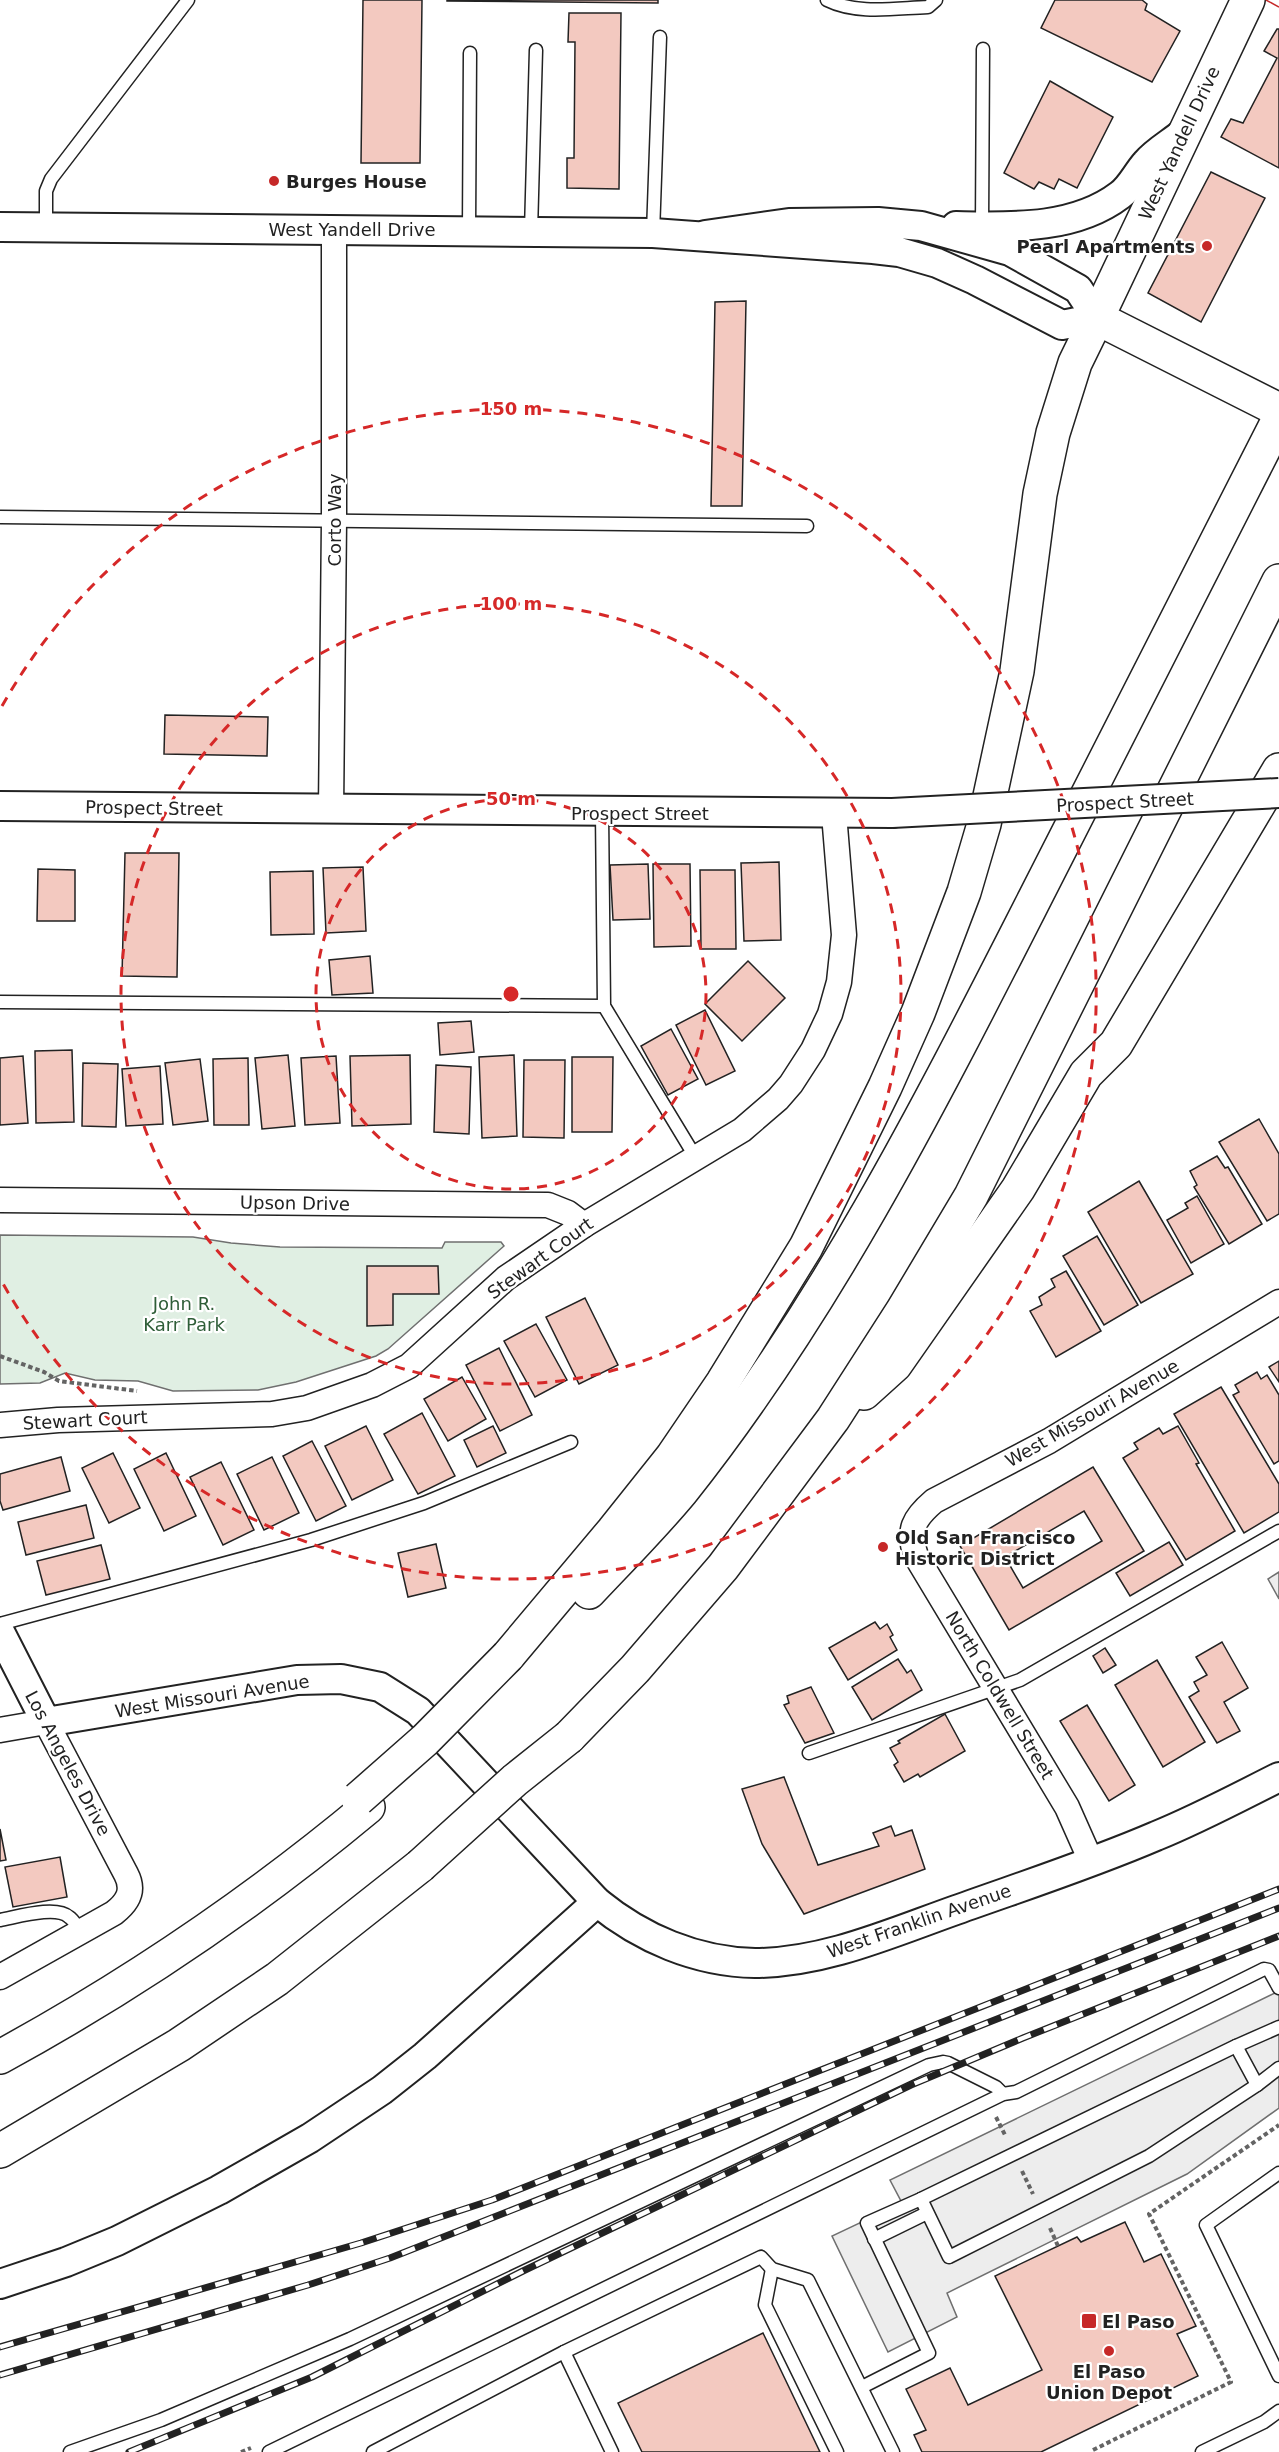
<svg xmlns="http://www.w3.org/2000/svg" width="1279" height="2452" font-family="'DejaVu Sans',sans-serif">
<style>
.green{fill:#e0efe3;stroke:#6f6f6f;stroke-width:1.5}
.parking{fill:#ededed;stroke:#6f6f6f;stroke-width:1.5}
.building{fill:#f3c9c0;stroke:#222;stroke-width:1.5;fill-rule:evenodd}
.lines{fill:none;stroke-linecap:round;stroke-linejoin:round}
.service-casing{stroke:#222;stroke-width:15}
.minor-casing{stroke:#222;stroke-width:27}
.tertiary-casing{stroke:#222;stroke-width:32}
.secondary-casing{stroke:#222;stroke-width:36}
.motorway-casing{stroke:#222;stroke-width:36}
.path{stroke:#646464;stroke-width:4;stroke-dasharray:4.5 3;stroke-linecap:butt}
.service{stroke:#fff;stroke-width:12}
.minor{stroke:#fff;stroke-width:24}
.tertiary{stroke:#fff;stroke-width:28}
.secondary{stroke:#fff;stroke-width:33}
.motorway{stroke:#fff;stroke-width:33}
.rail-casing{stroke:#222;stroke-width:7}
.rail{stroke:#fff;stroke-width:4.5;stroke-dasharray:14;stroke-linecap:butt}
.tertiary-bridge-casing{stroke:#222;stroke-width:32;stroke-linecap:butt}
.motorway-bridge-casing{stroke:#222;stroke-width:36;stroke-linecap:butt}
.tertiary-bridge{stroke:#fff;stroke-width:28}
.motorway-bridge{stroke:#fff;stroke-width:33}
.power{stroke:#c62828;stroke-width:1.5;stroke-dasharray:21 4.5 3 4.5;stroke-linecap:butt}
.ring{fill:none;stroke:#d62828;stroke-width:3;stroke-dasharray:10 8}
.poi-dot{fill:#c62828;stroke:#fff;stroke-width:2}
.labels{text-anchor:middle;dominant-baseline:central;stroke-width:4.5;stroke-linejoin:round;paint-order:stroke}
.street-label{font-size:18px;fill:#222;stroke:#fff}
.poi-label{font-size:18px;font-weight:bold;fill:#222;stroke:#fff;text-anchor:start}
.park-label{font-size:18px;fill:#2f5e38;stroke:#fff}
.centre{fill:#d62828;stroke:#fff;stroke-width:3}
.ring-label{font-size:18px;text-anchor:middle;font-weight:bold;fill:#d62828;stroke:#fff;stroke-width:4.5;stroke-linejoin:round;paint-order:stroke}
</style>
<rect width="100%" height="100%" fill="#fff"/>
<path class="green" d="M0 1235 193 1237 231 1243 280 1247 442 1248 445 1242H501L504 1246 388 1349 376 1356 296 1382 258 1390 173 1391 138 1381 95 1380 65 1373 40 1383 0 1384Z"/>
<g class="parking">
<path d="M1279 1572V1599L1268 1579Z"/>
<path d="M1279 1991V2108L1187 2174 947 2293 957 2317 888 2352 832 2236 902 2203 890 2180Z"/>
</g>
<g class="building">
<path d="M363 0H422L420 163H361Z"/>
<path d="M447 0H658V3L447 1Z"/>
<path d="M1055 0H1142L1147 4 1145 10 1180 31 1152 82 1041 28Z"/>
<path d="M569 13H621L619 189 567 188V158H574L575 42H568Z"/>
<path d="M1277 29H1279V168L1221 137 1231 119 1243 123 1277 58 1264 51Z"/>
<path d="M1050 81 1113 117 1077 188 1059 179 1054 189 1039 182 1034 189 1004 173Z"/>
<path d="M1211 172 1265 198 1201 322 1148 293Z"/>
<path d="M746 301 742 506H711L715 302Z"/>
<path d="M165 715 268 717 267 756 164 754Z"/>
<path d="M125 853H179L177 977 122 976Z"/>
<path d="M779 862 781 940 744 941 741 863Z"/>
<path d="M648 864 650 919 613 920 610 865Z"/>
<path d="M653 864H690L691 946 654 947Z"/>
<path d="M363 867 366 931 326 933 323 868Z"/>
<path d="M38 869 75 870V921H37Z"/>
<path d="M700 870H735L736 949H701Z"/>
<path d="M313 871 314 934 271 935 270 872Z"/>
<path d="M370 956 373 993 332 995 329 960Z"/>
<path d="M748 961 785 998 742 1041 705 1004Z"/>
<path d="M705 1010 735 1071 706 1085 676 1025Z"/>
<path d="M471 1021 474 1052 440 1055 438 1023Z"/>
<path d="M671 1029 698 1079 668 1095 641 1046Z"/>
<path d="M72 1050 74 1122 36 1123 35 1051Z"/>
<path d="M288 1055 295 1126 262 1129 255 1058Z"/>
<path d="M410 1055 411 1124 352 1126 350 1056Z"/>
<path d="M514 1055 517 1136 482 1138 479 1057Z"/>
<path d="M23 1056 28 1123 0 1125V1058Z"/>
<path d="M336 1056 340 1123 305 1125 301 1058Z"/>
<path d="M572 1057H613L612 1132H572Z"/>
<path d="M248 1058 249 1125H214L213 1059Z"/>
<path d="M200 1059 208 1121 173 1125 165 1063Z"/>
<path d="M524 1060H565L564 1138 523 1137Z"/>
<path d="M83 1063 118 1064 116 1127 82 1126Z"/>
<path d="M436 1065 471 1067 469 1134 434 1132Z"/>
<path d="M160 1066 163 1124 126 1126 122 1069Z"/>
<path d="M1259 1119 1279 1154V1214L1267 1221 1219 1142Z"/>
<path d="M1217 1156 1225 1168 1228 1167 1262 1224 1229 1244 1194 1187 1197 1185 1190 1171Z"/>
<path d="M1139 1181 1193 1274 1141 1303 1088 1212Z"/>
<path d="M1197 1196 1224 1244 1191 1263 1167 1220 1188 1208 1185 1203Z"/>
<path d="M1097 1236 1138 1305 1104 1325 1063 1256Z"/>
<path d="M367 1266H438L439 1294H393V1325L367 1326Z"/>
<path d="M1066 1271 1101 1331 1056 1357 1030 1311 1042 1305 1039 1297 1055 1287 1051 1279Z"/>
<path d="M585 1298 618 1365 579 1384 546 1317Z"/>
<path d="M536 1324 567 1380 535 1397 504 1341Z"/>
<path d="M499 1348 532 1415 500 1431 466 1365Z"/>
<path d="M1279 1361V1382L1269 1367Z"/>
<path d="M1257 1372 1261 1379 1267 1375 1279 1395V1461L1274 1464 1233 1395 1239 1392 1235 1385Z"/>
<path d="M462 1377 486 1419 448 1441 424 1399Z"/>
<path d="M1221 1387 1279 1484V1512L1244 1533 1174 1414Z"/>
<path d="M422 1413 455 1476 418 1494 384 1434Z"/>
<path d="M366 1426 393 1480 352 1500 325 1446Z"/>
<path d="M493 1426 506 1453 477 1467 464 1440Z"/>
<path d="M1178 1426 1199 1463 1196 1464 1235 1531 1186 1560 1123 1458 1138 1449 1134 1443 1159 1428 1163 1434Z"/>
<path d="M312 1441 346 1506 316 1521 283 1456Z"/>
<path d="M113 1453 140 1508 109 1523 82 1468Z"/>
<path d="M166 1453 196 1516 164 1531 134 1469Z"/>
<path d="M61 1457 70 1491 3 1510 0 1501V1474Z"/>
<path d="M272 1457 299 1513 264 1530 237 1474Z"/>
<path d="M221 1462 254 1530 223 1545 190 1477Z"/>
<path d="M1093 1467 1144 1551 1009 1630 960 1546ZM1084 1511 1102 1541 1023 1588 1005 1557Z"/>
<path d="M86 1505 94 1538 26 1555 18 1522Z"/>
<path d="M1169 1542 1183 1565 1130 1596 1116 1573Z"/>
<path d="M436 1544 446 1588 408 1597 398 1553Z"/>
<path d="M101 1545 110 1579 46 1595 37 1561Z"/>
<path d="M875 1622 880 1629 887 1624 893 1635 890 1637 897 1650 848 1680 829 1648Z"/>
<path d="M1222 1642 1248 1688 1224 1702 1240 1731 1217 1743 1189 1697 1199 1691 1194 1682 1207 1675 1196 1657Z"/>
<path d="M1105 1648 1116 1665 1103 1673 1093 1656Z"/>
<path d="M898 1659 907 1673 911 1670 922 1690 872 1720 852 1687Z"/>
<path d="M1157 1660 1205 1742 1163 1767 1115 1685Z"/>
<path d="M811 1687 834 1733 805 1743 784 1705 789 1703 787 1696Z"/>
<path d="M1087 1705 1135 1785 1109 1801 1060 1721Z"/>
<path d="M945 1714 965 1751 920 1777 918 1774 904 1782 894 1765 898 1762 890 1748 900 1743 898 1741Z"/>
<path d="M784 1777 818 1865 879 1846 873 1833 891 1826 895 1836 912 1830 925 1869 804 1914 762 1844 742 1789Z"/>
<path d="M0 1829 6 1860 0 1861Z"/>
<path d="M60 1857 67 1897 13 1907 5 1867Z"/>
<path d="M1125 2222 1144 2262 1161 2254 1196 2326 1177 2334 1198 2376 1041 2452H922L914 2435 926 2430 906 2389 950 2368 968 2405 1042 2370 995 2276 1077 2237 1081 2242Z"/>
<path d="M763 2333 820 2452H642L618 2403Z"/>
</g>
<g class="lines">
<g class="service-casing">
<g id="service">
<path d="M827 0C857 15 896 8 928 7L936 0"/>
<path d="M46 227V191L51 179 188 0"/>
<path d="M982 227 983 49"/>
<path d="M469 230 470 53"/>
<path d="M531 231 536 50"/>
<path d="M653 233 660 37"/>
<path d="M0 517 807 526"/>
<path d="M602 812 604 1006 696 1158"/>
<path d="M0 1002 604 1006"/>
<path d="M0 1624 311 1540 424 1503 571 1442"/>
<path d="M809 1753 1020 1680 1279 1531"/>
<path d="M0 1920C17 1917 56 1905 69 1917 74 1920 77 1927 81 1932"/>
<path d="M1279 2027 1236 2046 921 2199 949 2257 1149 2156 1257 2085 1279 2068"/>
<path d="M1236 2046 1257 2085"/>
<path d="M1279 2173 1206 2225 1279 2376"/>
<path d="M874 2239 927 2213"/>
<path d="M772 2269 765 2305 837 2452"/>
<path d="M564 2352 612 2452"/>
<path d="M862 2387 929 2353 867 2223 921 2199"/>
<path d="M70 2452 161 2420 350 2339 929 2065 943 2062 948 2063 996 2087 1003 2094"/>
<path d="M269 2452 1003 2094 1016 2092 1264 1969 1269 1970 1279 1988"/>
<path d="M373 2452 564 2352 761 2257 772 2269 808 2280 893 2452"/>
<path d="M1202 2452 1264 2422 1279 2411"/>
</g>
</g>
<g class="minor-casing">
<g id="minor">
<path d="M331 810 334 521V229"/>
<path d="M0 1200 548 1205 568 1213 584 1225"/>
<path d="M0 1425 58 1420 272 1414 307 1408 372 1385 409 1366 506 1278 584 1225 742 1130 778 1099 791 1084 813 1050 830 1014 839 982 844 935 834 814"/>
<path d="M0 1730 46 1722 126 1874C135 1891 127 1903 114 1913L0 1977"/>
<path d="M1091 1861 1067 1807 916 1556C907 1530 914 1518 934 1501L1049 1441 1279 1302"/>
</g>
</g>
<g class="tertiary-casing">
<g id="tertiary">
<path d="M956 226C1011 227 1074 230 1120 195 1131 187 1137 173 1146 163 1155 152 1171 143 1182 134"/>
<path d="M0 227 653 233 873 249 899 252 937 263 975 280 1062 325 1097 318 1078 289 1010 251 921 226 878 222 789 223 705 235"/>
<path d="M0 806 892 813"/>
<path d="M0 1632 46 1722 297 1680 341 1679 380 1687 418 1711 597 1902C641 1938 696 1962 755 1963 824 1963 891 1933 956 1910 1023 1886 1091 1864 1156 1836 1198 1819 1239 1797 1279 1777"/>
<path d="M0 2284 66 2262 117 2241 219 2190 310 2138 382 2090 425 2056 597 1902"/>
</g>
</g>
<g class="secondary-casing">
<path id="secondary" d="M1248 0 1097 318 1279 410"/>
</g>
<g class="motorway-casing">
<g id="motorway">
<path d="M864 1393 895 1365 1018 1189 1086 1074 1116 1044 1279 770"/>
<path d="M589 1592C620 1559 653 1526 682 1491 826 1310 931 1102 1036 896 1117 737 1198 578 1279 419"/>
<path d="M508 1656 613 1531 672 1457 723 1382 806 1247 885 1087 918 1013 964 892 984 824 1017 671 1040 494 1053 433 1075 363 1097 318"/>
<path d="M569 1737 635 1669 723 1567 833 1419 903 1310 971 1196 1279 581"/>
<path d="M0 2057C130 1986 254 1902 368 1807"/>
<path d="M0 2151 179 2045 277 1979 420 1866"/>
</g>
</g>
<g class="path">
<path d="M0 1356 44 1372 59 1381 137 1391"/>
<path d="M996 2117 1006 2137"/>
<path d="M1022 2171 1033 2194"/>
<path d="M1050 2228 1058 2246"/>
<path d="M1093 2450 1231 2382 1149 2214 1279 2125"/>
<path d="M241 2452 251 2448"/>
</g>
<use href="#service" class="service"/>
<use href="#minor" class="minor"/>
<use href="#tertiary" class="tertiary"/>
<use href="#secondary" class="secondary"/>
<use href="#motorway" class="motorway"/>
<g class="rail-casing">
<g id="rail">
<path d="M0 2347 361 2243 492 2200 1279 1889"/>
<path d="M0 2375 308 2285 390 2258 1279 1908"/>
<path d="M129 2452 312 2377 523 2271 911 2085 1023 2038 1279 1936"/>
</g>
</g>
<use href="#rail" class="rail"/>
<g class="tertiary-bridge-casing">
<path id="tertiary-bridge" d="M892 813 1279 793"/>
</g>
<g class="motorway-bridge-casing">
<g id="motorway-bridge">
<path d="M358 1799 425 1740 508 1656"/>
<path d="M420 1866 515 1780 569 1737"/>
</g>
</g>
<use href="#tertiary-bridge" class="tertiary-bridge"/>
<use href="#motorway-bridge" class="motorway-bridge"/>
<path class="power" d="M1266 0 1279 7"/>
</g>
<g class="ring">
<circle cx="511" cy="994" r="195"/>
<circle cx="511" cy="994" r="390"/>
<path d="M2 706A585 585 0 1 1 2 1282"/>
</g>
<g class="poi-dot">
<circle cx="274" cy="181" r="6"/>
<circle cx="1207" cy="246" r="6"/>
<circle cx="883" cy="1547" r="6"/>
<rect x="1081" y="2313" width="16" height="16" rx="3"/>
<circle cx="1109" cy="2351" r="6"/>
</g>
<g class="labels">
<g class="street-label">
<text transform="translate(1179 143) rotate(-65)">West Yandell Drive</text>
<text x="352" y="229">West Yandell Drive</text>
<text transform="translate(334 520) rotate(-90)">Corto Way</text>
<text transform="translate(1125 802) rotate(-3)">Prospect Street</text>
<text transform="translate(154 808) rotate(1)">Prospect Street</text>
<text x="640" y="813">Prospect Street</text>
<text transform="translate(295 1203) rotate(1)">Upson Drive</text>
<text transform="translate(540 1258) rotate(-36)">Stewart Court</text>
<text transform="translate(1092 1413) rotate(-30)">West Missouri Avenue</text>
<text transform="translate(85 1420) rotate(-3)">Stewart Court</text>
<text transform="translate(1000 1695) rotate(59)">North Coldwell Street</text>
<text transform="translate(212 1696) rotate(-9)">West Missouri Avenue</text>
<text transform="translate(68 1763) rotate(62)">Los Angeles Drive</text>
<text transform="translate(919 1921) rotate(-19)">West Franklin Avenue</text>
</g>
<g class="poi-label">
<text x="286" y="181">Burges House</text>
<text x="1195" y="246" text-anchor="end">Pearl Apartments</text>
<text x="895" y="1537">Old San Francisco<tspan x="895" dy="21">Historic District</tspan></text>
<text x="1102" y="2321">El Paso</text>
<text x="1109" y="2371" text-anchor="middle">El Paso<tspan x="1109" dy="21">Union Depot</tspan></text>
</g>
<g class="park-label">
<text x="184" y="1303">John R.<tspan x="184" dy="21">Karr Park</tspan></text>
</g>
</g>
<circle cx="511" cy="994" r="9" class="centre"/>
<g class="ring-label">
<text x="511" y="415">150 m</text>
<text x="511" y="610">100 m</text>
<text x="511" y="805">50 m</text>
</g>
</svg>
